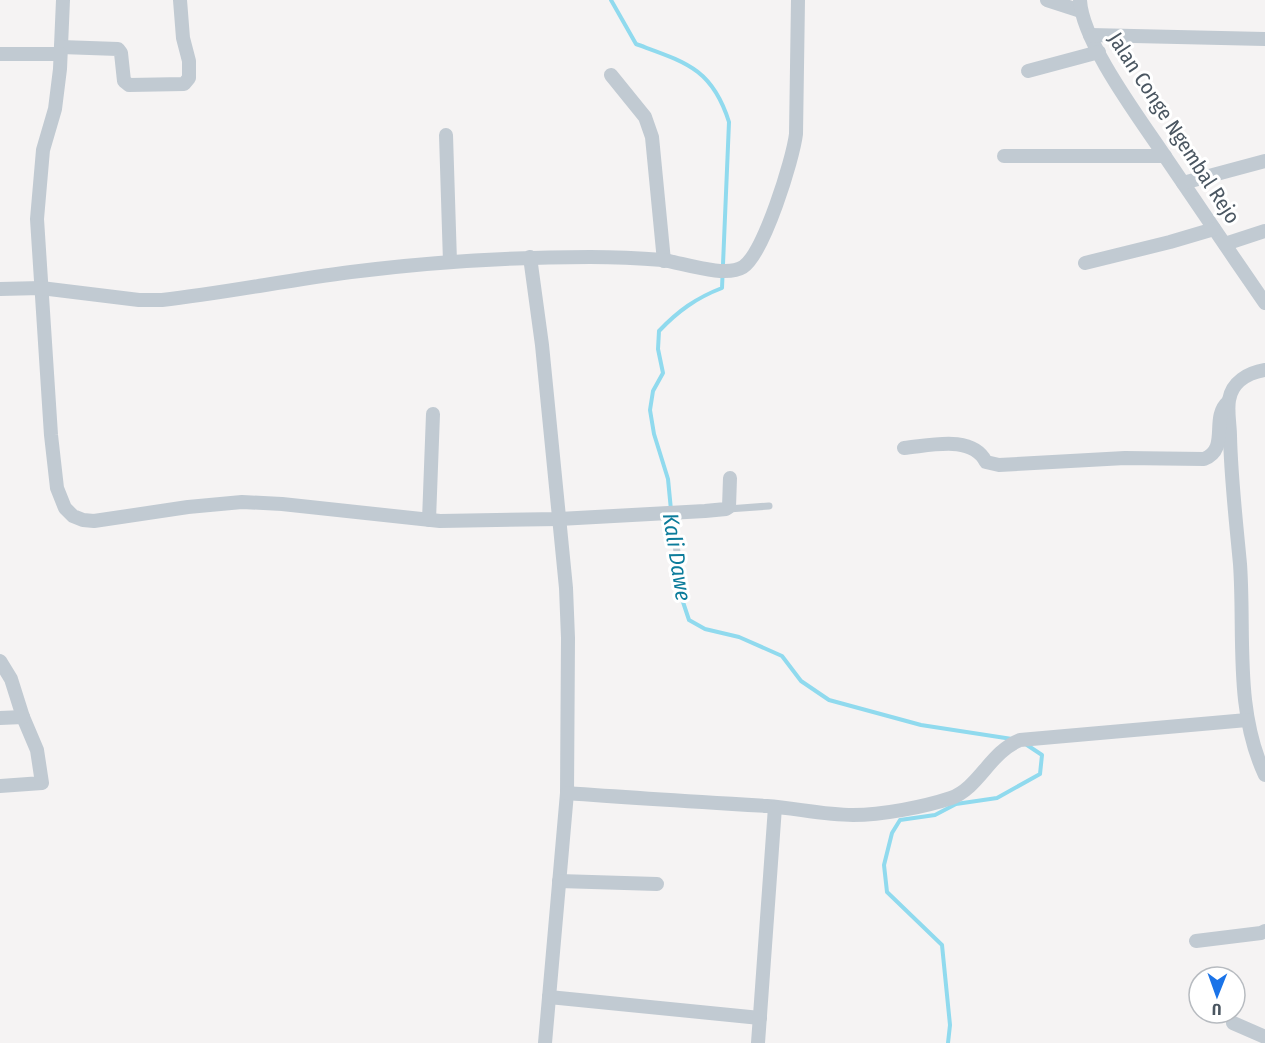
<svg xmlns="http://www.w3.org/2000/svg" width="1265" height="1043" font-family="'Fira Sans Condensed',sans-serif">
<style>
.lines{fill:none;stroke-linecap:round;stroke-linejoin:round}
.stream{stroke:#90daee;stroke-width:4}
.lane{stroke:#c1cad2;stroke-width:7}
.street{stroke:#c1cad2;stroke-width:14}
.labels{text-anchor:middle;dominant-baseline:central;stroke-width:6;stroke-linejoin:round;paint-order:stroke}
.street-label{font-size:21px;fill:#4a5661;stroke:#fff}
.water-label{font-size:22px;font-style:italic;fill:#0c7c9b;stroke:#fff}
</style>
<rect width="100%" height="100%" fill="#f5f3f3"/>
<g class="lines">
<g class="stream">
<path d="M611 0 636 44C685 62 712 68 729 122L722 288C696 298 678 311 659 331L658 349 663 373 653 391 650 410 654 434 668 479 671 510"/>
<path d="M678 571 680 593 689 620 705 629 739 637 782 656 801 681 829 700 921 725 1012 739"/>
<path d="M948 1043 950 1025 942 945 887 892 884 865 892 833 900 820 935 815 956 804 997 798 1040 774 1042 755 1027 745"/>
</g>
<g class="lane">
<path d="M728 509 769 506"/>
<path d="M671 513 680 571"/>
</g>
<g class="street">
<path d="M63 0 60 69 55 109 43 150 37 219 51 435 57 488 65 508 73 516 83 520 94 521 188 507 242 502 282 504 440 521 559 519 705 511 726 509 729 507 730 478"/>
<path d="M1047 0 1081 11"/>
<path d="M1080 0C1082 42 1140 119 1164 155 1198 205 1231 254 1265 303"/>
<path d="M1090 35 1265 39"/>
<path d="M61 47 118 49 121 53 124 81 129 85 184 84 189 78V61L183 38 180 0"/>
<path d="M0 54H60"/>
<path d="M1028 71 1099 52"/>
<path d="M611 75 645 117 652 137 664 261"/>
<path d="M446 135 450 262"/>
<path d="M1004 156H1165"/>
<path d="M1183 183 1265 161"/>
<path d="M1225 244 1265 231"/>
<path d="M530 257 542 345 566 588 568 638 567 793 545 1043"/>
<path d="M1085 263 1170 242 1214 229"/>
<path d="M0 289 41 288 139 300H162C225 293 288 280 351 272 430 262 510 257 590 257 615 257 638 258 663 260 683 263 725 278 743 267 764 253 793 159 796 134L798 0"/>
<path d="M1265 370C1248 373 1232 382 1229 400 1227 411 1230 425 1230 436 1231 479 1236 521 1240 564 1245 634 1234 709 1265 775"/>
<path d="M904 448C929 446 972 434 986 462L999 465 1125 458 1204 459C1230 449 1210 418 1228 402"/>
<path d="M429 520 433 414"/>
<path d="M0 661 11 679 23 717 37 750 42 783 0 786"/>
<path d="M0 718 23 717"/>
<path d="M567 793C633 798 700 802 767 806 795 808 824 815 853 815 882 815 924 807 951 798 979 788 990 752 1020 740L1247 720"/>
<path d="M559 881 657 884"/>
<path d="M1196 941 1261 933 1265 931"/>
<path d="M549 997 760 1018"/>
<path d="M1233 1023 1265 1037"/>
<path d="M758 1043 775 807"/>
</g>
</g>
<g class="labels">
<g class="street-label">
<text transform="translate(1174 128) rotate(57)">Jalan Conge Ngembal Rejo</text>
</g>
<g class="water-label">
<text transform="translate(677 557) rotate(81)">Kali Dawe</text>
</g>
</g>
<g transform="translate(1217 995) rotate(181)"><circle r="28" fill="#ffffff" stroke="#b7bbc0" stroke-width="1.5"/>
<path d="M0-4.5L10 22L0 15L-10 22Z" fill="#1a73e8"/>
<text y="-9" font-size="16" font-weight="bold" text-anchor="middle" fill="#4a5661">U</text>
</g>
</svg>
